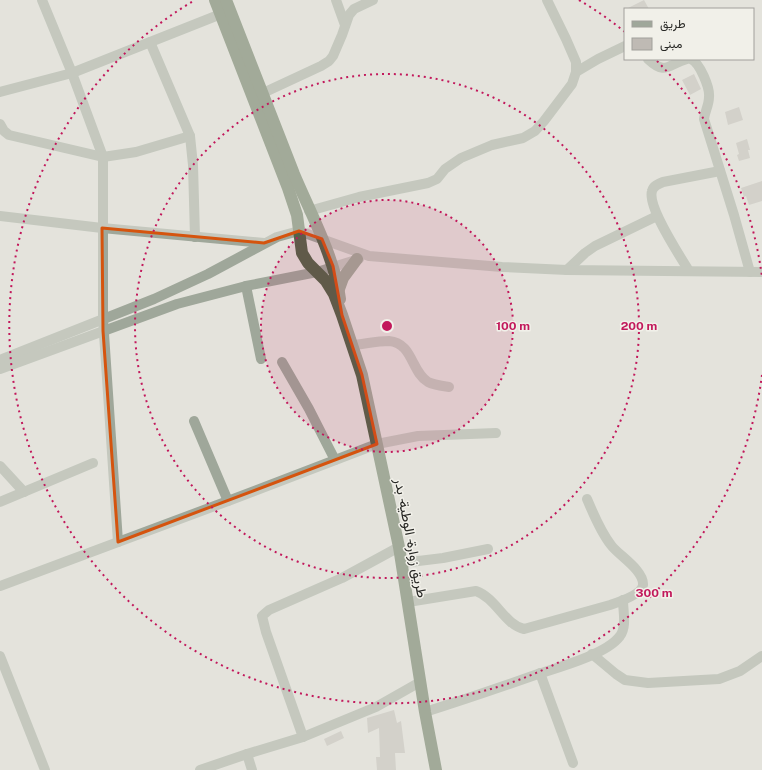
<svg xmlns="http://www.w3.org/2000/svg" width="762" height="770" font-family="'Public Sans',Vazirmatn,sans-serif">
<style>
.building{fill:#bfbab4}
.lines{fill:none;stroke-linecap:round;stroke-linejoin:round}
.minor{stroke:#9fa79a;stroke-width:10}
.highway{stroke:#536447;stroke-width:12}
.marked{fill:none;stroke:#d5540e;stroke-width:3;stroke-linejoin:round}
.ring{fill:none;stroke:#c2185b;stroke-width:2;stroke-dasharray:2 4}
.labels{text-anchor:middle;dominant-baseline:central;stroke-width:3;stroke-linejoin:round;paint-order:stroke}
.street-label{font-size:14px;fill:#282825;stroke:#f1f0e9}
.centre{fill:#c2185b;stroke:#f1f0e9;stroke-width:2}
.ring-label{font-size:12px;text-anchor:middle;font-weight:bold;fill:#c2185b;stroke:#f1f0e9;stroke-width:3;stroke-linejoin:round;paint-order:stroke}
</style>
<rect width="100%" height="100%" fill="#e4e3dc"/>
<g class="building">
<path d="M644 0 649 9H626Z"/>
<path d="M694 74 701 89 690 95 682 80Z"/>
<path d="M739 107 743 120 728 125 725 112Z"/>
<path d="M747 139 750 150H748L750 158 739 161 737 155 739 154 736 143Z"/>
<path d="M762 181V201L749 205 746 196 744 197 741 188Z"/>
<path d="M394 710 397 723 401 721 405 753H395L396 770H377L376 757H380L379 728 368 733 367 718Z"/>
<path d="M341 731 344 738 327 746 324 739Z"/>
</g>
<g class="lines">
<g class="minor">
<path d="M42 0 72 73 103 157V319L118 542"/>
<path d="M336 0 345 25"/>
<path d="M150 42 190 136 193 165 195 237"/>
<path d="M648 59C666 76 668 64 687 59"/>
<path d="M691 59C700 63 710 88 709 97 709 105 705 111 704 119L734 215 750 272"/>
<path d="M576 72 598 59 625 46"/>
<path d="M0 92 72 73 221 14"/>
<path d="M263 93 321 66 329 61 333 56 342 35 349 15 354 9 373 0"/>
<path d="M0 124 4 131 9 135 103 157 136 152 190 136"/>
<path d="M309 211 359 197 428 183 437 179 445 169 461 158 492 145 523 138 535 131 544 121 572 84 576 72V62L566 39 547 0"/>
<path d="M0 216 102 228 264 243"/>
<path d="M567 270 585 253 595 246 657 216"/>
<path d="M689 271C680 256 647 207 652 191 653 186 658 184 663 182L720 171"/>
<path d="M246 286 261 359"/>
<path d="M352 345C364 344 377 341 389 341 413 343 411 372 428 382 434 385 443 386 449 387"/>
<path d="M0 360 154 299 208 274 277 237 299 231 369 256 502 267 567 270 762 272"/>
<path d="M282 362 309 409 335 460"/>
<path d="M0 369 177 304 246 286 317 272 359 259"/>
<path d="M194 421 228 501 377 444 418 436 496 433"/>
<path d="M0 466 24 492"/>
<path d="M0 502 93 463"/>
<path d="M402 563 443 558 488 549"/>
<path d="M0 586 228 501"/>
<path d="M408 602 476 591C496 598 505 625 524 629L610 605C619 602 642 594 643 585 644 570 618 555 611 545 600 531 594 515 587 499"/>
<path d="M592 654 616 674 625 680 648 683 719 679 740 671 762 656"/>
<path d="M0 656 45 770"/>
<path d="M540 673 573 763"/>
<path d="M425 712C463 700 501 687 538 674 560 667 607 654 620 636 627 627 623 611 623 600"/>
<path d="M303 737 266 632 262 616 269 610 342 578 399 547"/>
<path d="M247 754 252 770"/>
<path d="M200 770 247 754 303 737 376 707 420 682"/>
</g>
<g class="highway">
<path d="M215 0 288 188 297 215 302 253 308 263 326 281 334 294 342 315 362 375 399 547 425 712 436 770"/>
<path d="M226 0C249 58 271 116 294 174 310 212 335 258 340 299"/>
<path d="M339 289 343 278 357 259"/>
</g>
</g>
<path d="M0 0H762V770H0ZM102 228 264 243 299 231 322 239 333 266 342 315 362 375 377 444 118 542 103 331Z" fill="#e4e3dc" fill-opacity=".55" fill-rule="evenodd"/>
<path class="marked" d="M102 228 264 243 299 231 322 239 333 266 342 315 362 375 377 444 118 542 103 331Z"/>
<circle cx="387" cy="326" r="126" fill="#c2185b" fill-opacity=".12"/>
<g class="ring">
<circle cx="387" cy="326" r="126"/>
<circle cx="387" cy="326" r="252"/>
<path d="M762 375A378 378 0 1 1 195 0M579 0A378 378 0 0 1 625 32M657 61A378 378 0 0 1 762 277"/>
</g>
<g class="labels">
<g class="street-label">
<text transform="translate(411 538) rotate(79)">طريق زوارة- الوطية- بدر</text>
</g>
</g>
<circle cx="387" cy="326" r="6" class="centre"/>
<g class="ring-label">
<text x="513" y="330">100 m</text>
<text x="639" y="330">200 m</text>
<text x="654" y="597">300 m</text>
</g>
<rect x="624" y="8" width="130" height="52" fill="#f1f0e9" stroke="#a1a09b"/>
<rect x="632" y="21" width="20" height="6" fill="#9fa79a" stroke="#a1a09b"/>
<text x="660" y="28" font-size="12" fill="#282825">طريق</text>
<rect x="632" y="38" width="20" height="12" fill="#bfbab4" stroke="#a1a09b"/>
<text x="660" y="48" font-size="12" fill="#282825">مبنى</text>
</svg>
